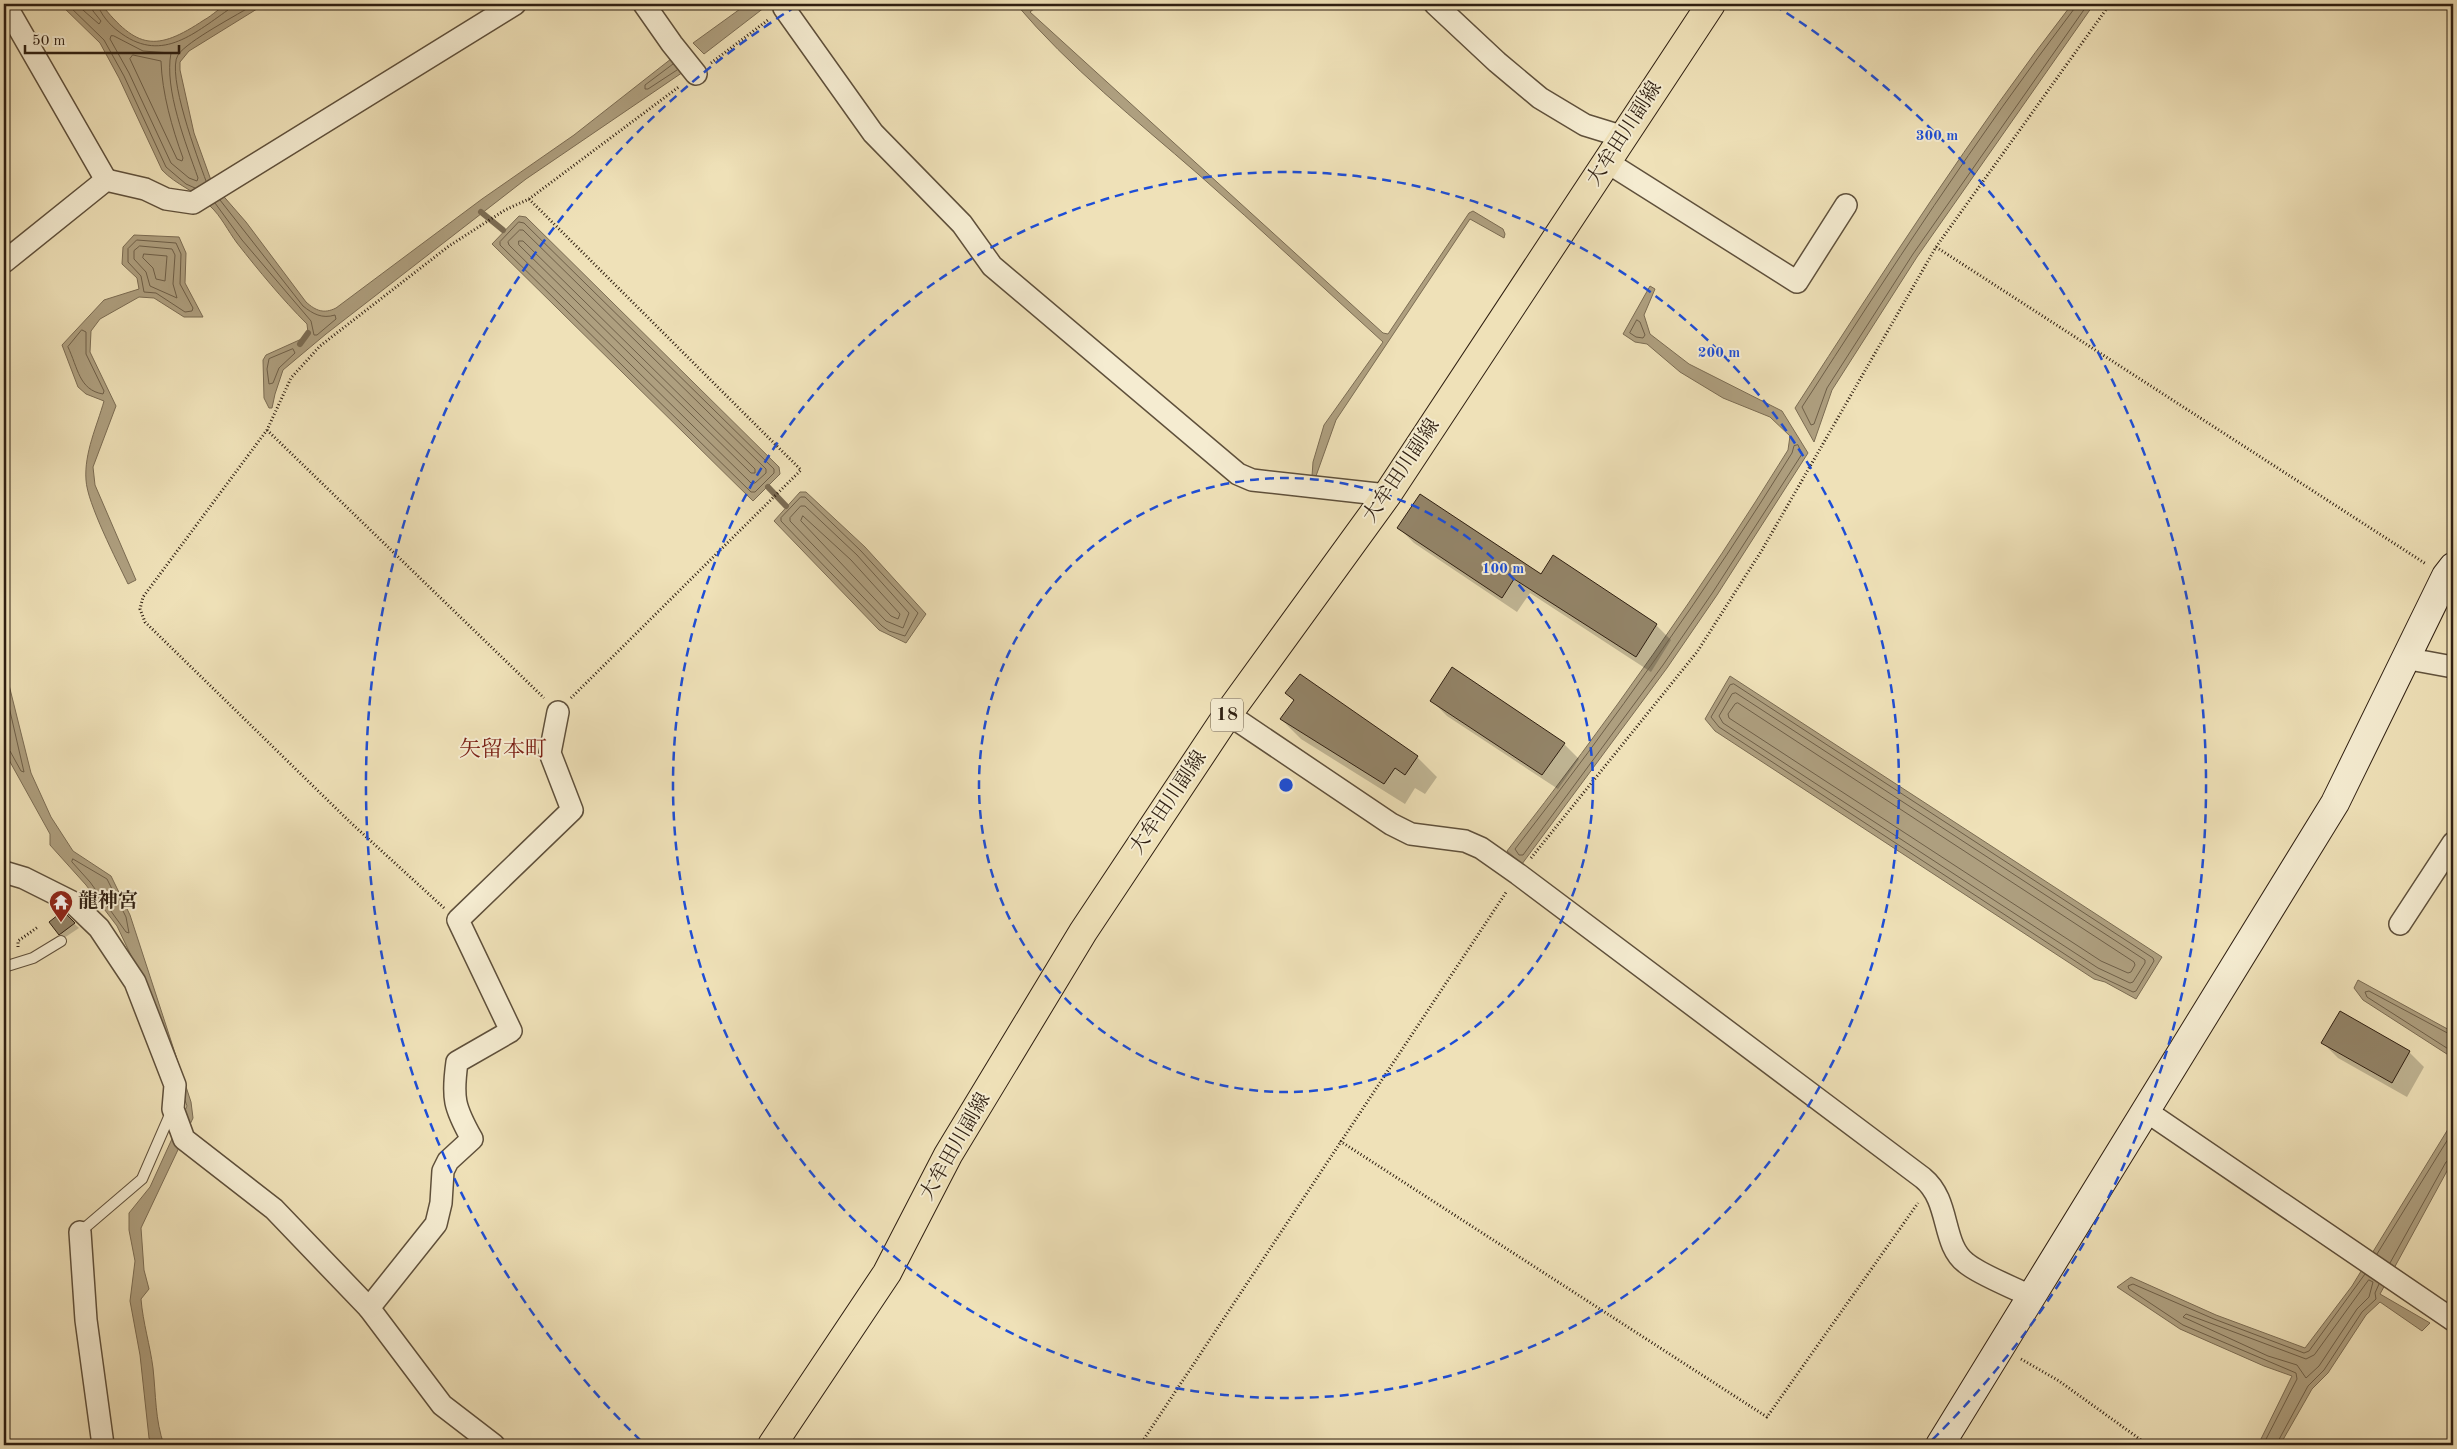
<svg xmlns="http://www.w3.org/2000/svg" width="2457" height="1449" font-family="'Old Standard TT','Noto Serif JP',serif">
<style>
.water{fill:#ae9f7f;stroke:#7b6c53}
.shadow{fill:#0003}
.lines{fill:none;stroke-linecap:round;stroke-linejoin:round}
.shore{stroke:#6e5f48;stroke-width:1}
.stream{stroke:#7b6c53;stroke-width:6}
.building{fill:#938468;stroke:#2f1f11}
.lane-casing{stroke:#5f503b;stroke-width:12}
.street-casing{stroke:#5f503b;stroke-width:24}
.secondary-casing{stroke:#2f1f11;stroke-width:30}
.primary-casing{stroke:#2f1f11;stroke-width:30}
.path{stroke:#2f1f11;stroke-width:3;stroke-dasharray:1 2.5;stroke-linecap:butt}
.lane{stroke:#f5ecd1;stroke-width:10}
.street{stroke:#f5ecd1;stroke-width:21}
.secondary{stroke:#f5ecd1;stroke-width:28}
.primary{stroke:#efe1b8;stroke-width:28}
.ring{fill:none;stroke:#1d4ed8;stroke-width:2.5;stroke-dasharray:9 6}
.labels{text-anchor:middle;dominant-baseline:central;stroke-width:4;stroke-linejoin:round;paint-order:stroke}
.shield{fill:#f5ecd1;stroke:#6a5c4b;stroke-width:1}
.shield-label{font-size:19px;font-weight:bold;fill:#2f1f11}
.street-label{font-size:20px;fill:#2f1f11;stroke:#f5ecd1}
.poi-label{font-size:20px;font-weight:bold;fill:#2f1f11;stroke:#f5ecd1;text-anchor:start}
.quarter-label{font-size:22px;fill:#7a1f14;stroke:#f5ecd1}
.centre{fill:#1d4ed8;stroke:#f5ecd1;stroke-width:2.5}
.ring-label{font-size:15px;text-anchor:middle;font-weight:bold;fill:#1d4ed8;stroke:#f5ecd1;stroke-width:4;stroke-linejoin:round;paint-order:stroke}
</style>
<rect width="100%" height="100%" fill="#efe1b8"/>
<filter id="stains"><feTurbulence type="fractalNoise" baseFrequency=".004" numOctaves="4"/><feColorMatrix values="0 0 0 0 .2 0 0 0 0 .09 0 0 0 0 .02 0 0 0 .5 -.17"/></filter>
<radialGradient id="worn" r=".72"><stop offset=".6" stop-color="#630" stop-opacity="0"/><stop offset="1" stop-color="#630" stop-opacity=".3"/></radialGradient>
<g class="water">
<path d="M60 4H101C137 49 156 52 204 20 212 16 222 5 230 4 241 2 254 4 265 4L189 51 180 62V70L194 133 212 183 246 222 306 302C316 311 324 314 336 308L482 199 574 135 676 55 689 68 526 179 326 334 283 370 275 394 272 408H269L264 398 263 360 266 355 306 337 308 333 307 324C282 299 259 271 237 243 228 231 221 216 210 206 196 191 176 185 162 170L119 78 100 43Z"/>
<path d="M747 4H769L704 54 693 43Z"/>
<path d="M1016 4H1040L1030 12 1383 333 1388 334 1469 213 1473 211 1503 229 1505 234 1504 238 1470 219 1336 420 1316 476H1312L1313 462 1324 425 1383 342C1321 286 1261 229 1198 174 1136 120 1069 67 1016 4Z"/>
<path d="M2072 4H2094L1917 257 1832 390 1814 442 1795 408C1884 271 1972 133 2072 4Z"/>
<path d="M519 216 526 217 779 467 780 474 753 501 492 244Z"/>
<path d="M134 235 179 237 186 253 185 283 203 317H184L154 298 139 297 100 319 91 331 90 352 116 406 93 467 95 485 136 580 128 584C117 561 87 503 86 480 84 453 97 426 104 401L86 394 78 387 62 345 104 300 139 289 137 278 122 264 123 247Z"/>
<path d="M1650 286 1655 289 1644 315 1650 334 1689 364 1782 411 1808 453 1717 595 1667 668 1522 864 1507 851C1608 722 1702 589 1788 450L1790 436 1770 417 1723 398 1680 372 1647 344 1635 342 1623 334Z"/>
<path d="M800 492H806L865 547 926 614 906 643 879 630 774 521Z"/>
<path d="M4 665 31 773 51 817 73 851 111 876 130 915 191 1102 193 1118 141 1228 144 1270 149 1289 141 1299C143 1323 150 1345 153 1368 156 1395 155 1420 164 1445H153L149 1438 140 1355 130 1301 135 1261 129 1230V1213L150 1187 187 1106 146 987 117 926 86 885 50 845V834L4 751Z"/>
<path d="M1730 676 2162 957 2136 999 2105 982 2094 979 1715 731 1705 719Z"/>
<path d="M2358 980 2453 1032V1058L2363 1000 2354 988Z"/>
<path d="M2453 1121V1160L2380 1294 2430 1323 2422 1331 2380 1302 2366 1315 2328 1373 2312 1389 2280 1445H2258L2292 1376 2264 1366 2180 1329 2117 1287 2131 1277 2216 1315 2305 1348 2352 1286Z"/>
</g>
<g class="shadow">
<path d="M1399 528 1541 576 1656 625 1671 640 1651 672 1530 593 1517 612 1414 543Z"/>
<path d="M1432 701 1564 744 1579 759 1558 789 1447 716Z"/>
<path d="M1281 719 1417 757 1437 777 1425 794 1415 788 1405 804 1301 739Z"/>
<path d="M63 913 79 928 64 938 60 934Z"/>
<path d="M2323 1043 2409 1052 2424 1067 2407 1097 2338 1058Z"/>
</g>
<g class="lines">
<g class="shore">
<path d="M67 4 104 40 124 76 166 167 186 184 195 188"/>
<path d="M76 4 99 24 101 21 93 11 91 4"/>
<path d="M98 4C99 13 111 26 118 31 160 64 192 35 228 10L231 4"/>
<path d="M2075 4 2074 9C1977 137 1889 272 1802 407L1811 425 1814 424 1827 388 1913 254 2088 4"/>
<path d="M114 36 143 51 171 53C164 89 186 144 198 178L197 181 189 178 171 163 129 73 110 39 111 36Z"/>
<path d="M133 55 161 61C162 93 172 128 183 158L182 161 177 159 130 59Z"/>
<path d="M673 64 645 85V89H648L677 70"/>
<path d="M206 181C198 159 166 74 178 55 187 41 239 14 255 4"/>
<path d="M215 203 242 240 311 321 314 335H317L336 319 335 315C322 319 313 314 303 306L220 200"/>
<path d="M519 222 524 223 774 469V473L755 492H751L500 245V242Z"/>
<path d="M520 230H523L766 469V473L755 483H751L509 245 508 242Z"/>
<path d="M137 240 176 243 181 254 180 284 193 308 192 311 185 312 156 293 144 292 141 276 128 262V249Z"/>
<path d="M519 241H523L755 469V473H751L519 245Z"/>
<path d="M140 246 172 249 175 255 173 284 177 298 150 286 146 272 134 259V251Z"/>
<path d="M144 254 167 256 165 281 156 279 153 268 143 258Z"/>
<path d="M1637 320 1640 322 1645 335 1643 338 1636 337 1630 333Z"/>
<path d="M82 330 86 332V354L104 391 103 394C79 390 78 368 68 347Z"/>
<path d="M293 349 295 353 279 368 273 383 269 384 267 369 269 359Z"/>
<path d="M1798 445 1802 454 1713 592 1663 665 1523 855H1519L1515 849C1614 721 1707 590 1792 453L1794 446Z"/>
<path d="M801 497H805L861 551 918 613 905 636 889 631 882 626 781 521V518Z"/>
<path d="M801 506H805L857 555 909 613 903 628 886 621 790 521V518Z"/>
<path d="M803 516 851 560 900 614 898 619 891 616 801 521Z"/>
<path d="M1734 684 2153 958 2154 961 2136 991 2133 992 2095 974 1719 727 1711 717 1730 685Z"/>
<path d="M4 685 24 772 21 771 10 751 4 749"/>
<path d="M1736 693 2145 960V963L2133 982 2130 983 2098 968 1723 723 1719 716 1732 694Z"/>
<path d="M1738 703 2134 962 2135 965 2131 972 2128 973 2101 961 1729 718 1728 714 1735 704Z"/>
<path d="M73 859 107 879 126 917 129 933 126 932 90 882 72 862Z"/>
<path d="M2453 1036 2369 991 2365 992 2367 997 2453 1052"/>
<path d="M2377 1254 2453 1131"/>
<path d="M2390 1263 2446 1162 2453 1158"/>
<path d="M2369 1280 2373 1282 2369 1297 2357 1309 2319 1366 2306 1378 2297 1365 2268 1356 2183 1317 2186 1314 2306 1359 2314 1355Z"/>
<path d="M2263 1445 2297 1379 2296 1373 2183 1325 2129 1289 2128 1286 2133 1284 2214 1319 2304 1353 2309 1351 2365 1274"/>
<path d="M2276 1445 2308 1386 2324 1370 2362 1312 2376 1299 2375 1293 2379 1284"/>
</g>
<g class="stream">
<path d="M481 212 503 230"/>
<path d="M300 344 308 333"/>
<path d="M768 487 786 506"/>
</g>
</g>
<g class="building">
<path d="M1420 494 1541 574 1553 555 1657 624 1636 657 1514 579 1502 598 1397 528Z"/>
<path d="M1452 667 1565 743 1542 775 1430 701Z"/>
<path d="M1300 674 1418 756 1405 775 1395 768 1384 784 1280 719 1294 700 1285 693Z"/>
<path d="M63 911 75 923 59 935 49 922Z"/>
<path d="M2340 1011 2410 1051 2392 1083 2321 1043Z"/>
</g>
<g class="lines">
<g class="lane-casing">
<g id="lane">
<path d="M4 967 33 958 61 941"/>
<path d="M80 1232 142 1179 172 1110"/>
</g>
</g>
<g class="street-casing">
<g id="street">
<path d="M5 4 106 180"/>
<path d="M644 4 672 44 696 74"/>
<path d="M1435 4 1497 62 1540 98 1585 125 1624 137"/>
<path d="M784 8 873 133 962 224 992 266 1238 474 1252 480 1387 495"/>
<path d="M1607 162 1797 282 1846 205"/>
<path d="M4 262 106 180 145 189 166 199 193 203 515 4"/>
<path d="M2404 658 2453 667"/>
<path d="M1228 714 1391 824 1411 834 1465 841 1481 848 1518 874 1923 1178C1951 1201 1941 1244 1966 1263 1980 1275 2015 1288 2032 1297"/>
<path d="M4 872 24 878 72 902 99 928 135 982 175 1085 173 1109 184 1139 274 1209 369 1308"/>
<path d="M2400 924 2453 843"/>
<path d="M2146 1111 2453 1320"/>
<path d="M80 1232 86 1320 103 1445"/>
<path d="M494 1445 442 1405 369 1308 436 1224 441 1203 443 1171 448 1161 472 1139C454 1107 452 1098 457 1062L511 1031 458 920 572 810 550 753 558 712"/>
</g>
</g>
<g class="secondary-casing">
<path id="secondary" d="M1940 1445 2335 803 2446 576 2453 567"/>
</g>
<g class="primary-casing">
<path id="primary" d="M772 1445 887 1273 948 1155 1083 932 1228 714 1387 495 1711 4"/>
</g>
<g class="path">
<path d="M711 63 768 20"/>
<path d="M529 199 801 470 571 698"/>
<path d="M1936 247 2426 564"/>
<path d="M267 430 544 698"/>
<path d="M1531 858 1697 652 1762 550 1936 247 2110 4"/>
<path d="M444 908 350 822 145 622 140 609 143 597 267 430 291 378 320 346 449 246 505 210 529 199 680 86"/>
<path d="M18 947V941L38 927"/>
<path d="M1340 1141 1767 1417 1918 1203"/>
<path d="M2021 1359 2059 1381 2148 1445"/>
<path d="M1140 1445 1507 891"/>
</g>
<use href="#lane" class="lane"/>
<use href="#street" class="street"/>
<use href="#secondary" class="secondary"/>
<use href="#primary" class="primary"/>
</g>
<g class="ring">
<circle cx="1286" cy="785" r="307"/>
<circle cx="1286" cy="785" r="613"/>
<path d="M641 1441A920 920 0 0 1 798 5M1774 5A920 920 0 0 1 1931 1441"/>
</g>
<defs>
<g id="temple-pin" transform="scale(1.25)"><path d="M0 17L-7.5 6A9.5 9.5 0 1 1 7.5 6Z" fill="#8f2418" stroke="#f5ecd1"/><path d="M0-6L5-2H3V0L6.5 2.5H4V6H1.5V3h-3V6H-4V2.5H-6.5L-3 0V-2H-5Z" fill="#fff"/></g>
</defs>
<g fill-rule="evenodd">
<use href="#temple-pin" x="61" y="902"/>
</g>
<g class="labels">
<rect class="shield" x="1211" y="698.5" width="32" height="33" rx="4"/>
<g class="shield-label">
<text x="1227" y="715">18</text>
</g>
<g class="street-label">
<text transform="translate(1625 134) rotate(-57)">大牟田川副線</text>
<text transform="translate(1402 471) rotate(-56)">大牟田川副線</text>
<text transform="translate(1169 803) rotate(-56)">大牟田川副線</text>
<text transform="translate(956 1147) rotate(-60)">大牟田川副線</text>
</g>
<g class="poi-label">
<text x="78" y="902">龍神宮</text>
</g>
<g class="quarter-label">
<text x="503" y="750">矢留本町</text>
</g>
</g>
<circle cx="1286" cy="785" r="8" class="centre"/>
<g class="ring-label">
<text x="1937" y="140">300 m</text>
<text x="1719" y="357">200 m</text>
<text x="1503" y="573">100 m</text>
</g>
<rect width="2457" height="1449" fill="none" stroke="#efe1b8" stroke-width="20"/>
<rect x="5" y="5" width="2447" height="1439" fill="none" stroke="#2f1f11" stroke-width="2.5"/>
<rect x="10" y="10" width="2437" height="1429" fill="none" stroke="#2f1f11"/>
<path d="M25 45v8h154v-8" fill="none" stroke="#2f1f11" stroke-width="2.5"/>
<text x="32" y="45" font-size="15" fill="#2f1f11" stroke="#f5ecd1" stroke-width="4" paint-order="stroke">50 m</text>
<rect width="100%" height="100%" filter="url(#stains)"/>
<rect width="100%" height="100%" fill="url(#worn)"/>
</svg>
